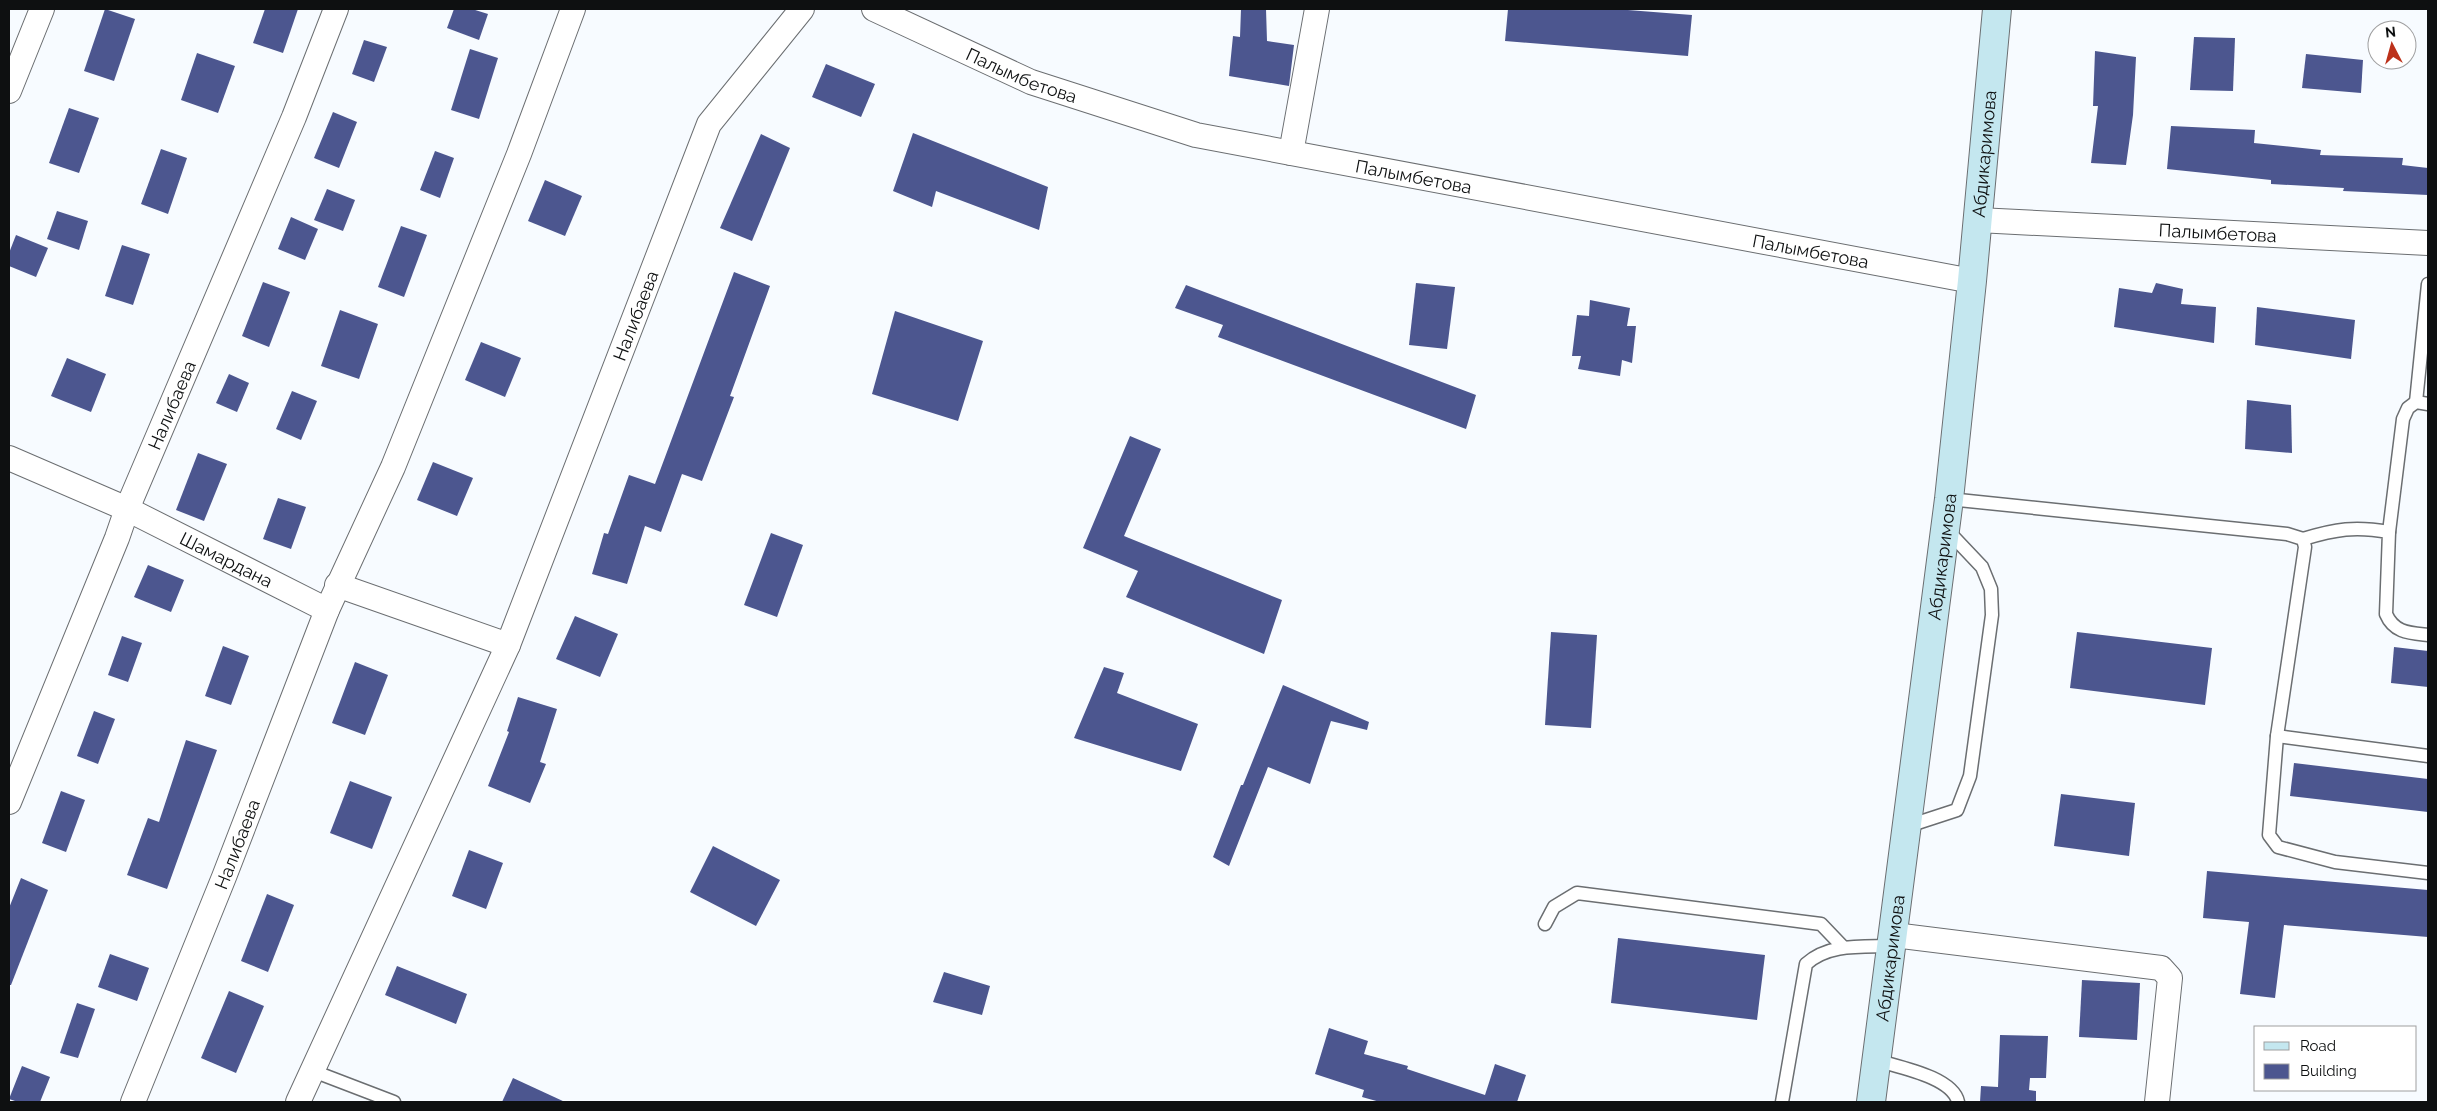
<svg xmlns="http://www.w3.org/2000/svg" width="2437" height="1111" font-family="Raleway,sans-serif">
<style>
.building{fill:#4c568f}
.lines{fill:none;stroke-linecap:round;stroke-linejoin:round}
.lane-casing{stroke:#6b6e71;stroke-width:15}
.street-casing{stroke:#6b6e71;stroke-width:26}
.secondary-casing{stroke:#6b6e71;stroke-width:30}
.lane{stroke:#fff;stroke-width:12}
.street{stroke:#fff;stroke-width:24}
.secondary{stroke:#c4e7ef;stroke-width:28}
.labels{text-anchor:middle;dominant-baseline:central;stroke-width:5;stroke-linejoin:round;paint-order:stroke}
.street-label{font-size:18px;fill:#0e1011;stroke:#fff}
</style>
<rect width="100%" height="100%" fill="#f7fbff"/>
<g class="building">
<path d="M105 9 135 19 114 81 84 71Z"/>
<path d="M265 9H298L283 53 253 43Z"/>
<path d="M454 9H472L488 14 479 40 447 28Z"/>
<path d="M1241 9H1266L1267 41 1294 45 1289 86 1229 76 1233 36 1240 37Z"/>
<path d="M1508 9H1615L1692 15 1688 56 1505 41Z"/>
<path d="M2194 37 2235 38 2233 91 2190 90Z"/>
<path d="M364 40 387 47 374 82 352 74Z"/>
<path d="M470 49 498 58 479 119 451 110Z"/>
<path d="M2095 51 2136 57 2133 115 2126 165 2091 163 2098 106H2093Z"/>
<path d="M197 53 235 66 218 113 181 100Z"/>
<path d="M2306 54 2363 60 2361 93 2302 88Z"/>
<path d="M826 64 875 84 861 117 812 97Z"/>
<path d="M69 108 99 118 79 173 49 163Z"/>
<path d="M333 112 357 122 339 168 314 158Z"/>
<path d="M2171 126 2255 130 2254 143 2321 150 2320 155 2403 158 2402 165 2428 168V195L2343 191 2344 188 2271 184V180L2167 169Z"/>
<path d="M913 133 1048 187 1039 230 936 191 932 207 893 191Z"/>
<path d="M761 134 790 148 752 241 720 228Z"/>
<path d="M161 149 187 158 168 214 141 204Z"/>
<path d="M435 151 454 158 440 198 420 190Z"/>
<path d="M545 180 582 196 565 236 528 221Z"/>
<path d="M327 189 355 200 343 231 314 220Z"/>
<path d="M57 211 88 221 79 250 47 239Z"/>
<path d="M291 217 318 229 305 260 278 249Z"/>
<path d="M401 226 427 235 404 297 378 287Z"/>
<path d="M16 235 48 248 36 277 9 266V253Z"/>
<path d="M122 245 150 254 133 305 105 296Z"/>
<path d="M734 272 770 286 730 396 734 397 702 481 682 474 661 532 645 526 627 584 592 574 604 533 608 534 629 475 655 484Z"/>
<path d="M263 282 290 292 269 347 242 336Z"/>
<path d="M1416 283 1455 287 1447 349 1409 345Z"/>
<path d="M2156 283 2183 289 2181 304 2216 307 2214 343 2114 327 2119 288 2152 293Z"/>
<path d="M1186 285 1476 395 1466 429 1218 337 1223 325 1175 308Z"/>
<path d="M1590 300 1630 308 1627 326H1636L1632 363 1622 360 1620 376 1578 369 1581 356H1572L1577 315 1589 316Z"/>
<path d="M2257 307 2355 320 2351 359 2255 345Z"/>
<path d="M340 310 378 324 359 379 321 366Z"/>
<path d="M895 311 983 341 958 421 872 394Z"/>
<path d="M481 342 521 358 505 397 465 380Z"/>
<path d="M67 358 106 374 91 412 51 396Z"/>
<path d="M229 374 249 383 237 412 216 403Z"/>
<path d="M292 391 317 401 301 440 276 429Z"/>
<path d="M2247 400 2291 405 2292 453 2245 449Z"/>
<path d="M1130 436 1161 449 1124 536 1282 600 1264 654 1126 597 1138 571 1083 548Z"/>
<path d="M198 453 227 464 204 521 176 510Z"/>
<path d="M433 462 473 478 457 516 417 500Z"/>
<path d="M278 498 306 507 291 549 263 539Z"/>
<path d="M771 533 803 545 777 617 744 605Z"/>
<path d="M148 565 184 580 171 612 134 597Z"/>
<path d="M575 616 618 634 600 677 556 659Z"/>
<path d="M1551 632 1597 635 1591 728 1545 725Z"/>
<path d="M2077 632 2212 648 2205 705 2070 688Z"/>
<path d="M122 636 142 643 128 682 108 675Z"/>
<path d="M223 646 249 656 231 705 205 696Z"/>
<path d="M2394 647 2428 651V687L2391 683Z"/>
<path d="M355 662 388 675 365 735 332 723Z"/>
<path d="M1104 667 1124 673 1117 693 1198 724 1181 771 1074 738Z"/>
<path d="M1283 685 1369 722 1367 730 1331 721 1310 784 1268 767 1229 866 1213 857 1241 785H1243Z"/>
<path d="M518 697 557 709 540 762 546 764 530 803 488 786 509 732 507 731Z"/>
<path d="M94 711 115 719 98 764 77 756Z"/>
<path d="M186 740 217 750 167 889 127 875 148 818 159 822Z"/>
<path d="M2294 763 2428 779V812L2290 796Z"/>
<path d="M350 781 392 797 372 849 330 833Z"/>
<path d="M61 791 85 800 66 852 42 843Z"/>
<path d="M2061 794 2135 803 2129 856 2054 846Z"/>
<path d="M713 846 780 880 756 926 690 892Z"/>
<path d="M469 850 503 863 486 909 452 896Z"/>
<path d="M2207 871 2428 890V937L2284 925 2275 998 2240 994 2249 922 2203 918Z"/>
<path d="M21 878 48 890 11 985H9V908Z"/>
<path d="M267 894 294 905 268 972 241 961Z"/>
<path d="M1618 938 1765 955 1757 1020 1611 1003Z"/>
<path d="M110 954 149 968 137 1001 98 987Z"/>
<path d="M397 966 467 994 456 1024 385 995Z"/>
<path d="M944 972 990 986 982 1015 933 1002Z"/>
<path d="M2082 980 2140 983 2137 1040 2079 1037Z"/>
<path d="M229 991 264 1006 236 1073 201 1058Z"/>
<path d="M77 1003 95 1009 78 1058 60 1053Z"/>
<path d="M1329 1028 1368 1041 1364 1054 1408 1066 1407 1069 1485 1095 1495 1064 1526 1075 1517 1102H1380L1362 1097 1364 1090 1315 1074Z"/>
<path d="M2000 1035 2048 1036 2046 1078H2030L2029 1090 2036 1091V1102H1980L1981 1086 1998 1087Z"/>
<path d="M22 1066 50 1077 40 1102H18L9 1099Z"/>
<path d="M513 1078 565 1102H502Z"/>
</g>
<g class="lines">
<g class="lane-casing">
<g id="lane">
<path d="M2416 402 2428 284"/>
<path d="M1949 499 2287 534 2303 539 2305 547 2277 736 2269 835 2278 847 2335 862 2428 873"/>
<path d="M2389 532 2403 419 2408 408 2416 402 2428 404"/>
<path d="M2303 539C2336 529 2355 526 2389 532L2386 614C2394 633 2410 633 2428 635"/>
<path d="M2277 736 2428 756"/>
<path d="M1908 826 1957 810 1970 776 1992 615 1991 589 1982 567 1946 529"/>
<path d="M1545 924 1554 907 1577 893 1821 924 1843 947"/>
<path d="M1876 1060C1898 1067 1953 1077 1958 1102"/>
<path d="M313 1071 394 1102"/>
<path d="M1782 1102 1806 964C1829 943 1862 947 1892 946"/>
</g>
</g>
<g class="street-casing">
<g id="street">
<path id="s1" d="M874 9 1031 82 1196 135 1972 281"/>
<path d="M9 91 42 9"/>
<path d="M1291 153 1317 9"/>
<path id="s2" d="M1978 220 2428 243"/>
<path id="s3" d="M9 458 127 509 327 610"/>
<path d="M337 585 508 645"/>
<path id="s4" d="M9 802 117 538 127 509 294 117 336 9"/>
<path d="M1894 935 2161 968 2170 978 2157 1102"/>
<path id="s5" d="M133 1102 224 877 327 610 393 467 519 154 573 9"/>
<path id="s6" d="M298 1102 508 645 709 124 802 9"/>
</g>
</g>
<g class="secondary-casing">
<g id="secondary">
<path id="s7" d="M1871 1102 1949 499 1972 281 1997 9"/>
</g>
</g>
<use href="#lane" class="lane"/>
<use href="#street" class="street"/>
<use href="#secondary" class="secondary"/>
</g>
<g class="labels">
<g class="street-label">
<text stroke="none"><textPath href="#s1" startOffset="162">Палымбетова</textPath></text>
<text stroke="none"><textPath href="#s7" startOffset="955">Абдикаримова</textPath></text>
<text stroke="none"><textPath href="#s1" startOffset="568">Палымбетова</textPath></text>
<text stroke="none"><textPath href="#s2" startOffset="240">Палымбетова</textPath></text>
<text stroke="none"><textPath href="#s1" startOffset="972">Палымбетова</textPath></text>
<text stroke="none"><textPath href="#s6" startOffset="856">Налибаева</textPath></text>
<text stroke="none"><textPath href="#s4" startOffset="429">Налибаева</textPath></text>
<text stroke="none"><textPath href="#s7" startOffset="550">Абдикаримова</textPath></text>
<text stroke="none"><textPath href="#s3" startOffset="240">Шамардана</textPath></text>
<text stroke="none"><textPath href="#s5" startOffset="278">Налибаева</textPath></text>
<text stroke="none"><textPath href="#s7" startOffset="145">Абдикаримова</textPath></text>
</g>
</g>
<rect width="2437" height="1111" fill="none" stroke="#0e1011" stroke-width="20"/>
<rect x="2254" y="1026" width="162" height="65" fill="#ffffff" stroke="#9f9fa0"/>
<rect x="2264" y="1042" width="25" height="8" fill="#c4e7ef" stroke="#9f9fa0"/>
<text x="2300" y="1051" font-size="15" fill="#0e1011">Road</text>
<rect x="2264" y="1064" width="25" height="15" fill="#4c568f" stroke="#9f9fa0"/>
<text x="2300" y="1076" font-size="15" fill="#0e1011">Building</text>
<g transform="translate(2392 45) rotate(354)"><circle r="24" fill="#ffffff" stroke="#9f9fa0"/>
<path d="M0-4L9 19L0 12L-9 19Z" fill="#bc311a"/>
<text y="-8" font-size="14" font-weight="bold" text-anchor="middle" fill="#0e1011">N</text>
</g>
</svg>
